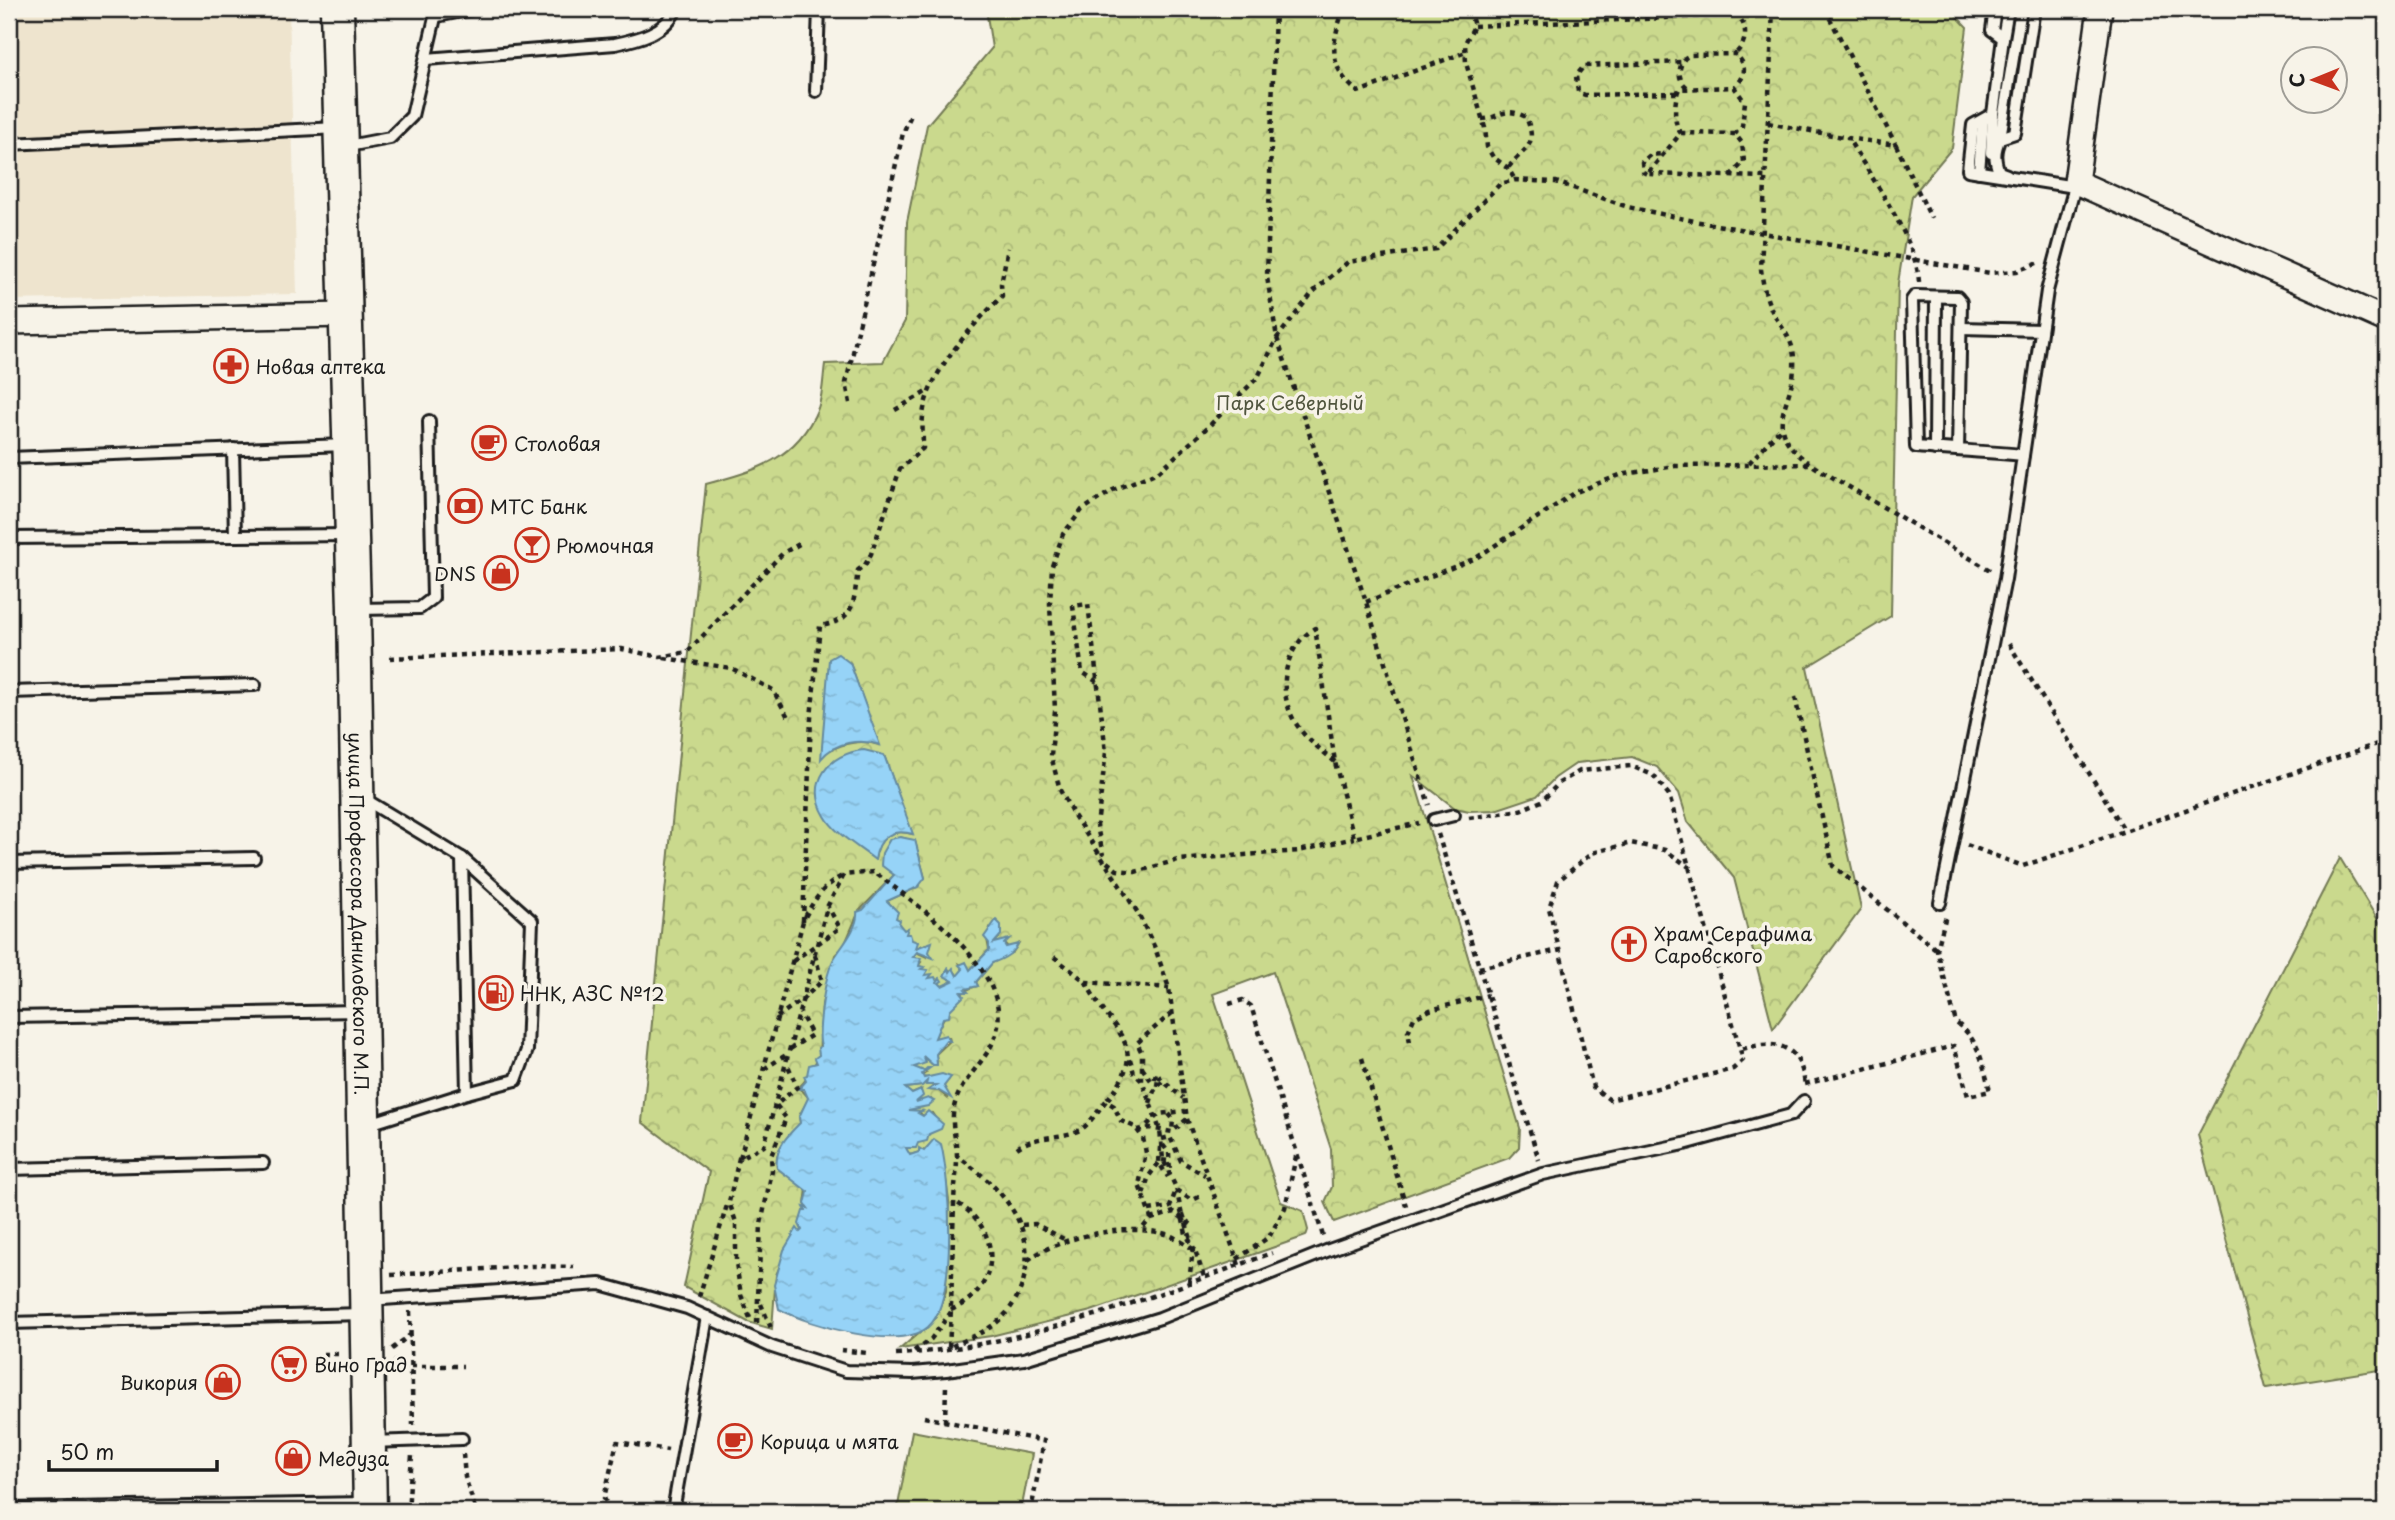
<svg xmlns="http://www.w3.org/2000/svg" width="2395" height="1520" font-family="'Playpen Sans',sans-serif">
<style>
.built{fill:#eee4ce}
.grass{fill:#cad98d;stroke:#737a54;stroke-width:2}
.forest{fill:url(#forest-crowns);stroke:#737a54;stroke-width:2;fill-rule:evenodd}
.water{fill:url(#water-ripples);stroke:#658a9f;stroke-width:2}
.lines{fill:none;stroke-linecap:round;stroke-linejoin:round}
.lane-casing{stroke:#1c1c1c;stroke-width:16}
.street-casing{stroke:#1c1c1c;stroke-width:28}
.secondary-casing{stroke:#1c1c1c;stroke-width:37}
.path{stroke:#1c1c1c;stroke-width:4.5;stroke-dasharray:5 5;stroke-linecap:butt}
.lane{stroke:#f7f3e8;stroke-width:10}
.street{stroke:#f7f3e8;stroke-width:23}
.secondary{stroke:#f7f3e8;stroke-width:32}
.labels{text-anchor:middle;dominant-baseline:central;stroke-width:7;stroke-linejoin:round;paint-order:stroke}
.poi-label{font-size:19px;fill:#1c1c1c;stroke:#f7f3e8;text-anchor:start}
.park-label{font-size:19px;fill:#50553e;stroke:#f7f3e8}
.street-label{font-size:19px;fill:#1c1c1c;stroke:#f7f3e8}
</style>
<defs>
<pattern id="forest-crowns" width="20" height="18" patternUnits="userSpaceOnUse" patternTransform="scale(1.75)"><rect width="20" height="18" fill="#cad98d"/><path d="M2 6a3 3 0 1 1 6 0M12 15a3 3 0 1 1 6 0" fill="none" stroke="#adba79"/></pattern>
<pattern id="water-ripples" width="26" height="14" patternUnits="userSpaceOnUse" patternTransform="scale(1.75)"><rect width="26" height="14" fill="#96d3f7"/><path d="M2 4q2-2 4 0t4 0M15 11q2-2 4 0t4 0" fill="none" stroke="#81b5d3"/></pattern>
</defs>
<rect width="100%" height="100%" fill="#f7f3e8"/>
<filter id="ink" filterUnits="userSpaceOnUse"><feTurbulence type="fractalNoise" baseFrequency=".0143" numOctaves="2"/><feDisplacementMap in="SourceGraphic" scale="14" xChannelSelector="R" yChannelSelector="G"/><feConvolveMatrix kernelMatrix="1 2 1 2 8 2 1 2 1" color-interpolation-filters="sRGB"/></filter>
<g filter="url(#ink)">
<path class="built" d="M9 9H289L297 294 9 300Z"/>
<path class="grass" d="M912 1431 1032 1454 1021 1511H897Z"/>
<g class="forest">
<path d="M986 9H1950L1967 27 1952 148 1912 196 1898 283 1891 616 1807 667 1861 909 1773 1029 1734 878 1688 822 1679 793 1657 767 1632 757 1577 763 1555 778 1537 796 1495 810 1469 811 1455 808 1413 776 1520 1128 1519 1147 1509 1158 1334 1222 1325 1202 1332 1187 1331 1149 1273 972 1213 994 1281 1202 1303 1211 1308 1230 1306 1236 1091 1311 991 1336 900 1349 935 1319 946 1291 949 1201 942 1151 931 1144 923 1151 910 1155 905 1148 934 1131 936 1119 932 1113 923 1116 918 1111 907 1110 920 1107 932 1099 916 1103 921 1090 912 1094 904 1088 921 1086 927 1081 936 1084 929 1090 939 1091 947 1098 944 1086 950 1078C940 1076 929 1079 920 1077L926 1073 913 1067 925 1062 923 1056 933 1065 937 1064 936 1054 950 1041 949 1037 935 1038C942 1018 957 989 978 986L976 982 992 963 1013 952 1018 944 1009 948 1003 942 993 943 999 938 990 928 987 939 989 950 970 970 960 964 963 970 958 976 954 971 947 970V975L953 981 942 987 935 978H928L920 970 922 967 918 966 921 962 912 957 916 952 927 957 929 948 926 944 916 948 895 919 897 912 887 901 914 889 925 878 915 841 900 837 894 875 859 911 844 946 835 955 822 1004 819 1055C814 1065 809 1079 799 1087L809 1098 799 1116 800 1123C788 1139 774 1146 777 1168L807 1189 805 1204 809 1209 800 1233H794L776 1275 772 1329 748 1322 684 1287 709 1172 642 1122 706 484C756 471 797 459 818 408 823 395 823 378 825 364L883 362 905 321 907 222 927 125 992 48ZM850 663 879 745C861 739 845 743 828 751ZM884 755 912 834C891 828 878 838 875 859Z"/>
<path d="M2340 858 2386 933V1369L2266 1388 2198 1135Z"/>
</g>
<g class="water">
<path d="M838 654 850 663 880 745C860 738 834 742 821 759L829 659Z"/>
<path d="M864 750 884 755 913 834C891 828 878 838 875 860 859 847 835 834 825 816 805 783 829 753 864 750Z"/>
<path d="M900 837 915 840 925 878 918 887 887 901 898 912 896 918 900 920 899 924 904 930 908 928 906 934H910L912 940 918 942 916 948 932 942 929 952 933 958 917 952 913 957 921 958 919 966 924 967 921 969 928 970 925 975 932 974 929 978 935 977 937 982 940 978 942 981 939 983 942 986 953 981 944 976 948 968 950 972 953 968 957 976 963 969 959 965 966 962 970 970 989 950V943L984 937 996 920 1001 925V935L994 943 1009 939 1004 944 1006 947 1018 944C1014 954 1001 960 992 963L976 982 978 986 965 989 968 992H961L964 996 950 1010 949 1017 943 1018 935 1038 946 1035 950 1041H946L936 1054 937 1065H933L923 1056 926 1063 914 1067 924 1071 927 1068H930L922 1074 924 1078 942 1074 951 1077 944 1086 951 1098 939 1091 928 1090 936 1085H926L927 1081 922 1086 905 1088 912 1094 921 1090 923 1096 916 1102 928 1098 934 1101 928 1106 908 1110 922 1111 918 1113 923 1116 928 1111 943 1124 941 1129 929 1134 927 1141 918 1143 916 1148H906L910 1155 919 1152V1148L924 1151 934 1139 941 1144C950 1180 958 1301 928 1327 899 1352 809 1325 779 1309L774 1285 784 1250 797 1228 800 1232 802 1230 799 1224 803 1211H806L804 1207 808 1208 805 1204 808 1192 777 1168C774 1148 789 1134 800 1123L799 1117 808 1098 804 1089H799L806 1081 804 1076 807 1075 809 1065 817 1063 815 1058 819 1055 818 1048 821 1046C817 1036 824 973 835 957 841 947 859 927 857 912L863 910 894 875 881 865 882 853 890 839Z"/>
</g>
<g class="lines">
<g class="lane-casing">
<g id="lane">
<path d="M1995 9 1992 30 2003 38 1993 114 1973 125 1968 170 2075 187"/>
<path d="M437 16 473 9"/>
<path d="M2003 38 2008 9"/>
<path d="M426 59 615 44C639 39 665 33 676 9"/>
<path d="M816 91 819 9"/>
<path d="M2000 138 2021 9"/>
<path d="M9 144 338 128"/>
<path d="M343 147 390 138 412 116 437 9"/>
<path d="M1991 153 1993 114"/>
<path d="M1979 172 1983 120"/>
<path d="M2007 175 1999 172C1994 159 1994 151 2000 138L2015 133 2034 9"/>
<path d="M1961 328 2041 330"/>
<path d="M233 449 235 536"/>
<path d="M1935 449 1936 297"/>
<path d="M1958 450 1961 302 1957 297 1915 296 1912 300 1916 447H1917C1953 450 1988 452 2023 455"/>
<path d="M9 458 345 445"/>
<path d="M9 538 349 535"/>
<path d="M357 609 420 608 433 598 429 421"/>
<path d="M9 692 255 685"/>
<path d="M361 797 462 858 467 1093 366 1125"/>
<path d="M1434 820 1454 815"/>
<path d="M462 858 532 921 527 1050 516 1080 467 1093"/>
<path d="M9 863 254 858"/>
<path d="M1940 903 2005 579 2047 291 2076 182"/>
<path d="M9 1017 359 1011"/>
<path d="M9 1169 263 1163"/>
<path d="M368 1300 600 1284 687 1308 772 1347 846 1371 912 1373 946 1370 1024 1359 1160 1318 1329 1250 1543 1174 1684 1144 1791 1115 1804 1101"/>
<path d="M9 1323 363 1314"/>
<path d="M370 1442 462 1439"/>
<path d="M9 1509 367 1503"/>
<path d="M673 1511 707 1317"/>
</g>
</g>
<g class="street-casing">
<g id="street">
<path d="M2100 9 2076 182 2386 320"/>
<path d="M9 322 347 315"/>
</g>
</g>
<g class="secondary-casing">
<g id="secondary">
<path id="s1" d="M337 9 354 609 370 1511"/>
</g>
</g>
<g class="path">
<path d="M1275 9 1267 277 1277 338 1366 602 1429 805"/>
<path d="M1344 9C1331 43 1327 67 1358 92L1466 52"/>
<path d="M1469 9 1474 26 1465 43 1466 63 1485 128 1487 147 1493 157 1508 168 1515 180"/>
<path d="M1773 9 1761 269C1763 285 1766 300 1774 315 1783 329 1793 340 1794 358 1797 406 1756 424 1809 463"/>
<path d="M1825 9 1896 145"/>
<path d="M1737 15 1743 9"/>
<path d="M1474 26 1737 15C1749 27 1747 43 1735 54"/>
<path d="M1687 87C1677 80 1678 67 1685 58L1690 55 1735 54C1748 64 1746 78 1734 87"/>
<path d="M1677 93 1585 95 1578 92 1576 76 1584 66 1682 62"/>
<path d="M1482 119C1500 119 1502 105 1526 117 1539 148 1524 147 1508 168"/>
<path d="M1768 123 1848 138"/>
<path d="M1681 133C1673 126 1674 99 1679 89L1734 87 1745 102 1742 126 1735 134"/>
<path d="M1647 174 1643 172 1642 162 1650 155 1662 154"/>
<path d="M1730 176 1744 162 1742 143 1735 134 1681 133 1647 174C1686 175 1726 176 1765 177"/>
<path d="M1919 282C1916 237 1870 177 1848 138L1896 145 1931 218"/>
<path d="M850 403 846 383 903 133 911 115"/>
<path d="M895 410 926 392"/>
<path d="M1749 463 1781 428"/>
<path d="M1366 602 1476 558 1576 492 1620 475 1675 466 1810 464 1990 570"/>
<path d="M2009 644 2125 831"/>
<path d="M390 658 622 649 660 657 687 652 783 553 803 542"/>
<path d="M664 658 731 668 773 690 788 717"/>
<path d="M1097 682 1082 672 1073 606 1088 604 1106 752 1097 826 1103 855"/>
<path d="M1795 697 1833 866 1937 950"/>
<path d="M1335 762C1323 751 1308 741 1299 728 1275 696 1282 648 1315 628L1335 762 1354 838 1419 823"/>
<path d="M1469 818 1520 810 1542 801 1559 783 1580 771 1631 766 1653 775 1669 795 1743 1060 1733 1069 1610 1100 1593 1087 1549 908 1558 881 1592 853 1631 843 1665 850 1692 869"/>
<path d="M1438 834 1539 1160"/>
<path d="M1967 845 2023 866 2386 741"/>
<path d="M1107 862 1117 870 1135 872 1178 860 1299 851 1354 838"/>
<path d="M803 921 811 718 820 626C857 620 853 602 858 570L865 565 871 554 900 469 923 448C923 438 922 426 923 416 927 373 973 325 1002 296L1001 284 1008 248"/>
<path d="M1054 957 1086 982 1169 988"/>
<path d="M793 961 840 928 828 907"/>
<path d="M1479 968 1559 950"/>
<path d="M1086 982C1111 1034 1154 1044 1106 1101"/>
<path d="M1229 1004 1243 1000 1251 1006 1323 1236"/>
<path d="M1172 1013 1137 1043 1142 1053V1081L1160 1130 1163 1159 1176 1188 1186 1234 1195 1250"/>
<path d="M777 1017 803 999 822 981 815 955"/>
<path d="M1410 1042 1408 1032 1414 1018 1430 1010 1488 995"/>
<path d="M790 1049 812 1035 800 1013"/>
<path d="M1742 1049C1778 1039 1801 1045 1805 1086"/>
<path d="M1362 1058 1406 1206"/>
<path d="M1130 1059 1134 1073 1142 1081"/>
<path d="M1142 1068 1153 1083"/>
<path d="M764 1069 789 1053"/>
<path d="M1160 1084 1154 1083 1156 1073 1163 1081"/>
<path d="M1805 1084 1954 1046 1968 1096 1990 1091C1983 1065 1979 1038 1956 1023L1937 950 1946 915"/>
<path d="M1150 1103 1154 1091 1163 1081 1183 1098"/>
<path d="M1169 1114 1173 1119 1172 1132"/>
<path d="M1147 1125 1159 1114 1185 1111"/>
<path d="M1137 1130 1150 1128 1172 1132 1187 1119"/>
<path d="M1162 1139 1170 1137 1181 1161 1205 1175"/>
<path d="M1163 1145 1169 1153 1170 1172"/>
<path d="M1160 1147 1159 1163 1168 1177"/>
<path d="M1017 1148C1035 1135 1060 1139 1080 1130 1089 1125 1099 1109 1106 1101L1114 1106 1121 1121 1135 1127 1143 1138 1146 1153 1139 1185 1151 1218 1141 1230"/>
<path d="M740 1158 803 921C813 901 822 887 842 876"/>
<path d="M1143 1194 1149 1176 1161 1160 1169 1161"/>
<path d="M1195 1199 1201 1196"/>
<path d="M1149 1210 1170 1207 1176 1190 1190 1199"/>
<path d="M1183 1214 1191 1239"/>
<path d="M1151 1219 1174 1212 1192 1225"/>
<path d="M1022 1225 1035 1224 1064 1239"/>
<path d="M1237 1259 1269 1237 1285 1208 1296 1156"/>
<path d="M1028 1260C1060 1236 1127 1223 1166 1234 1176 1237 1186 1245 1195 1250L1204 1277"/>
<path d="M1239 1265 1187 1119 1169 988 1155 948 1138 913 1073 814 1060 790 1051 756 1055 710 1050 604 1052 566 1063 534 1082 510 1113 490 1158 472 1209 426 1258 377 1277 338 1313 292 1348 262 1436 249 1500 184 1515 180 1556 182 1628 207 1694 221 1990 273 2017 271 2039 262"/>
<path d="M391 1275 531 1266 574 1267"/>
<path d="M1189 1282 1193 1249"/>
<path d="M699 1297 728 1202"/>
<path d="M761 1304 771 1328"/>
<path d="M951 1310C1004 1287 1002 1228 954 1201"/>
<path d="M410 1311 413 1425"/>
<path d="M750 1318 741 1295 736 1263V1222L729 1202 739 1158 764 1146 827 907 844 875 874 872C917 905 1024 976 993 1042 981 1068 955 1084 953 1115 952 1129 957 1143 957 1157 957 1173 954 1189 954 1205 952 1253 952 1300 949 1348 964 1340 982 1334 996 1323 1010 1312 1020 1295 1024 1278 1037 1223 998 1185 957 1156"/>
<path d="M757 1323 761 1224 772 1171 771 1156 786 1118 776 1105 797 1087 787 1063"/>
<path d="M392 1349 410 1335"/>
<path d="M841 1350 867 1353"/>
<path d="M914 1351 931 1339 951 1312"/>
<path d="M323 1354H343"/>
<path d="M896 1354C1027 1347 1150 1297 1272 1253"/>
<path d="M394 1360 411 1375"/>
<path d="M411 1366H463"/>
<path d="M924 1417 1044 1441 1031 1511"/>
<path d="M945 1422 946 1385"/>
<path d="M463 1454 465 1477 476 1511"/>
<path d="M408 1511 412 1455"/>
<path d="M610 1511 604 1498 617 1442 668 1450"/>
</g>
<use href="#lane" class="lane"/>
<use href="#street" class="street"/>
<use href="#secondary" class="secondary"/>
</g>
</g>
<defs>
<g id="pharmacy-ring" transform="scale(1.75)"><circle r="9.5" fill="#f7f3e8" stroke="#c8321e" stroke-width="1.5"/><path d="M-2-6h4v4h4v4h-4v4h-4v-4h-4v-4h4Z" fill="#c8321e"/></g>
<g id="cafe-ring" transform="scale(1.75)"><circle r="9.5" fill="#f7f3e8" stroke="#c8321e" stroke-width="1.5"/><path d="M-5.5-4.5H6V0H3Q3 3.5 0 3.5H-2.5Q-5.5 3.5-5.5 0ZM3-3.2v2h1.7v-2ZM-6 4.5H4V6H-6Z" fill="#c8321e"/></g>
<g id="bank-ring" transform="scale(1.75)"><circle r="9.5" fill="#f7f3e8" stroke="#c8321e" stroke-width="1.5"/><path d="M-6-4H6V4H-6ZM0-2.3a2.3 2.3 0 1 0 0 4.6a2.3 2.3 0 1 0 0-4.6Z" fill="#c8321e"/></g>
<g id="bar-ring" transform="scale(1.75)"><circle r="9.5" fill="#f7f3e8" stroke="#c8321e" stroke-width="1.5"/><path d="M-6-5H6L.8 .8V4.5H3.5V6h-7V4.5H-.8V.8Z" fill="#c8321e"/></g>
<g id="shop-ring" transform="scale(1.75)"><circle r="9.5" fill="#f7f3e8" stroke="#c8321e" stroke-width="1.5"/><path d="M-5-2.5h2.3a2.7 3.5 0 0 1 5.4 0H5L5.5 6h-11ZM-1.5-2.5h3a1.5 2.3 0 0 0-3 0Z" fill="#c8321e"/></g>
<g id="church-ring" transform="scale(1.75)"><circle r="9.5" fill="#f7f3e8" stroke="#c8321e" stroke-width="1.5"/><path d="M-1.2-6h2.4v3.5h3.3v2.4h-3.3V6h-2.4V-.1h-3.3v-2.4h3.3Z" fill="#c8321e"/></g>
<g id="fuel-ring" transform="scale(1.75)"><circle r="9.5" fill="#f7f3e8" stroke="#c8321e" stroke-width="1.5"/><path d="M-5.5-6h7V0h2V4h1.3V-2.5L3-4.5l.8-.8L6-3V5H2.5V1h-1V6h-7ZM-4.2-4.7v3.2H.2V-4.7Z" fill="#c8321e"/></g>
<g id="supermarket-ring" transform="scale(1.75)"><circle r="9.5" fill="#f7f3e8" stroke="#c8321e" stroke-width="1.5"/><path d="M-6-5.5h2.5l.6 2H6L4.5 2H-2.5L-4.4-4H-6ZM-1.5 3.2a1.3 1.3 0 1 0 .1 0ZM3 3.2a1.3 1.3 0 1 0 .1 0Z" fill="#c8321e"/></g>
</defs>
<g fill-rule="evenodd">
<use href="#pharmacy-ring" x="231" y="366"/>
<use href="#cafe-ring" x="489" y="443"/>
<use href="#bank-ring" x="465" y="506"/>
<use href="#bar-ring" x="532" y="545"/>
<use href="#shop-ring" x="501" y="573"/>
<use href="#church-ring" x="1629" y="944"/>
<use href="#fuel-ring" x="496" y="993"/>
<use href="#supermarket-ring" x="289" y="1364"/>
<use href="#shop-ring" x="223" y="1382"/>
<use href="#cafe-ring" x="735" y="1441"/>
<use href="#shop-ring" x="293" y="1458"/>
</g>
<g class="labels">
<g class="poi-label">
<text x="256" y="366">Новая аптека</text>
<text x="514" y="443">Столовая</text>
<text x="490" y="506">МТС Банк</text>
<text x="556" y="545">Рюмочная</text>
<text x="476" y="573" text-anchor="end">DNS</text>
<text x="1654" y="933">Храм Серафима<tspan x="1654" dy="22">Саровского</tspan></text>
<text x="520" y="993">ННК, АЗС №12</text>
<text x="314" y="1364">Вино Град</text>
<text x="198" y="1382" text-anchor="end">Викория</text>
<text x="760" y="1441">Корица и мята</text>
<text x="318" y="1458">Медуза</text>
</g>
<g class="park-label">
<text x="1290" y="402">Парк Северный</text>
</g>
<g class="street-label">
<text stroke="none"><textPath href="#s1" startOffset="905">улица Профессора Даниловского М.П.</textPath></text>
</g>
</g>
<rect width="2395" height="1520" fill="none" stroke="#f7f3e8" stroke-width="35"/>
<rect x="18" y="18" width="2360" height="1485" fill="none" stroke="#1c1c1c" stroke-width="2.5" filter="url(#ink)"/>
<g transform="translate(2314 80) rotate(269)"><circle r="33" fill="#f7f3e8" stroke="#9f9d96" stroke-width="2"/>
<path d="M0-5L12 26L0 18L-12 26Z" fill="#c8321e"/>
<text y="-10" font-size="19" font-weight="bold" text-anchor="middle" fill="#1c1c1c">С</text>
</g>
<path d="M49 1460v10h168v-10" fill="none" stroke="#1c1c1c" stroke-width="3.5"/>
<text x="60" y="1460" font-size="21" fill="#1c1c1c" stroke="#f7f3e8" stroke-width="5" paint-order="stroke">50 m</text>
</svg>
